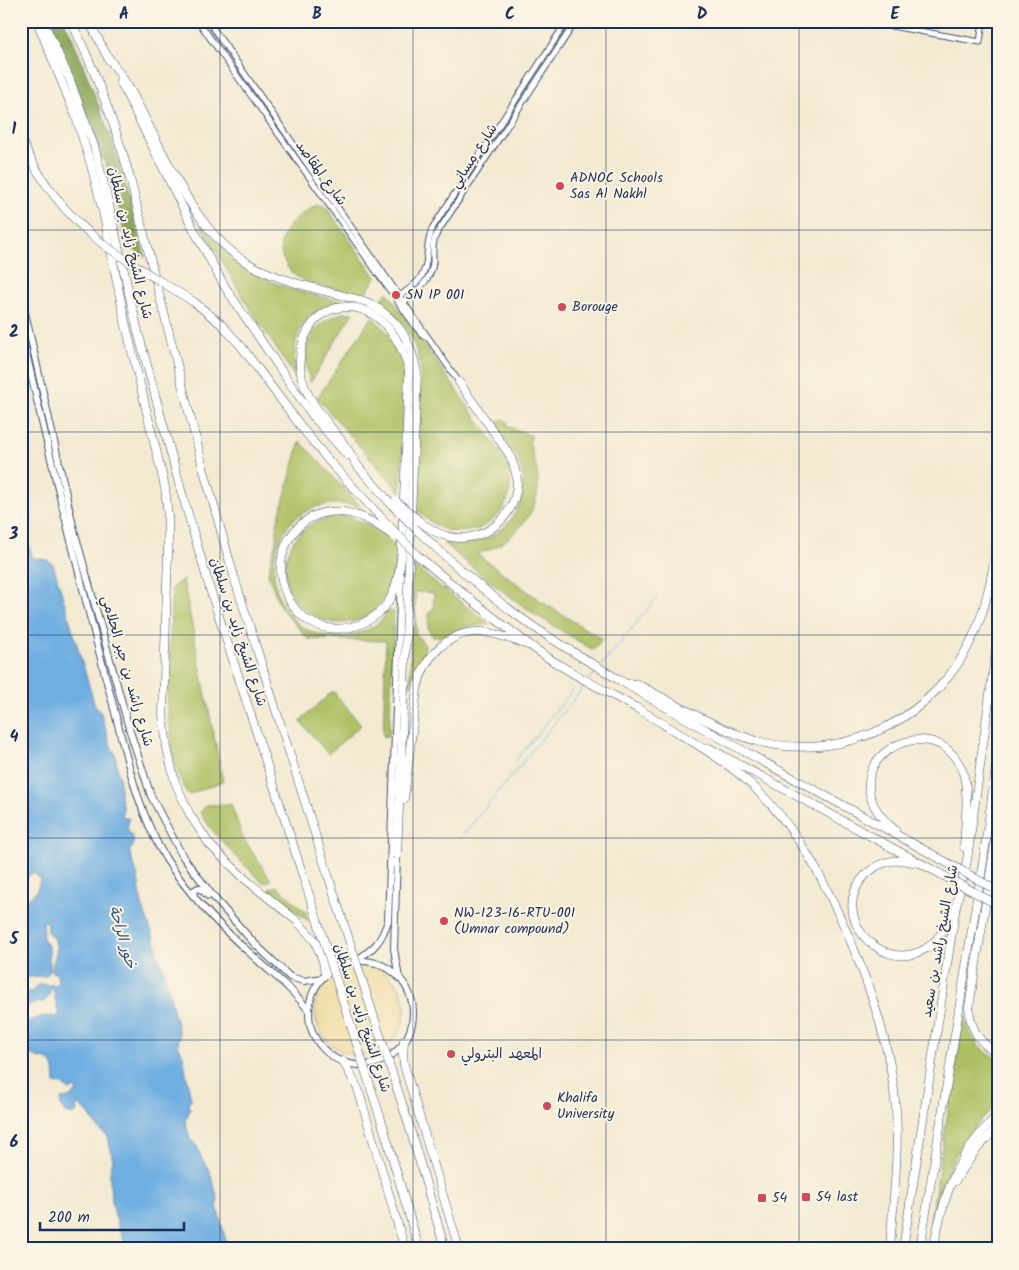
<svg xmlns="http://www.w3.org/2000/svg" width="1019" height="1270" font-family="Kalam,'Playpen Sans Arabic',sans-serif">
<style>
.green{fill:#adc063;stroke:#647860}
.forest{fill:#8aa659;stroke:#526a5c}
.sand{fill:#eeda9e;stroke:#84847e}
.water{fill:#6eaee1;stroke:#446ea0}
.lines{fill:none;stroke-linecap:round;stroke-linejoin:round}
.stream{stroke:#6eaee1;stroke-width:1}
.minor-casing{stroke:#3b4b6f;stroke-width:7}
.major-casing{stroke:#3b4b6f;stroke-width:8}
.highway-casing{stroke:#3b4b6f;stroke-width:9}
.minor{stroke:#fff;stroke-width:5}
.major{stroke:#fff;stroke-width:6}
.highway{stroke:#fff;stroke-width:8}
.highway-bridge-casing{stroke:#3b4b6f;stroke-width:9;stroke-linecap:butt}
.highway-bridge{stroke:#fff;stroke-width:8}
.grid{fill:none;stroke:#1b2f5e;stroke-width:1;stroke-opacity:0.55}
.poi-dot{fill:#d1495b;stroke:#fcf5e5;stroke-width:2}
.labels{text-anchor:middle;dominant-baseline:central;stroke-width:4;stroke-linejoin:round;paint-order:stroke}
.street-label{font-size:14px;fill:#1b2f5e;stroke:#fcf5e5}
.poi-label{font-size:14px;fill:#1b2f5e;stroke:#fcf5e5;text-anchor:start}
.water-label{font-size:15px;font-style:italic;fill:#345585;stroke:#fcf5e5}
.neatline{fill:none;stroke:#1b2f5e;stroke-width:2}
.grid-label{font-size:16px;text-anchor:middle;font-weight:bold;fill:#1b2f5e}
</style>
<rect width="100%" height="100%" fill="#fcf5e5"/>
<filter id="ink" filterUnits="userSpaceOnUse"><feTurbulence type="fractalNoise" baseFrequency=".02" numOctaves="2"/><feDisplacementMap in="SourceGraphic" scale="10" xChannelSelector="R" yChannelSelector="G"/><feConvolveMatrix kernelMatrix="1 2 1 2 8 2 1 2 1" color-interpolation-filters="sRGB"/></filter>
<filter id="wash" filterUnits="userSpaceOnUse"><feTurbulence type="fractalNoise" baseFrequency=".0096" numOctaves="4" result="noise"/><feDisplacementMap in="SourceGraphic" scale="20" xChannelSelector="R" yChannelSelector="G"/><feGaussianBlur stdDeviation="1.12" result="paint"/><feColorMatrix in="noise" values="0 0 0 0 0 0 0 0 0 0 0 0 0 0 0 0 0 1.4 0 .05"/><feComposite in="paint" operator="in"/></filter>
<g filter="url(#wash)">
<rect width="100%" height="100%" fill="#f3ead1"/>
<g class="green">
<path d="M318 204 325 205 376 277 364 296C345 291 314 287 297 277 292 274 288 268 285 263 270 237 297 214 318 204Z"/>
<path d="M201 225C223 248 247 272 277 284 302 294 331 298 356 304 305 301 286 334 298 382L244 299Z"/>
<path d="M387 292 504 457C517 485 510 514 480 528 470 532 457 533 446 530 434 526 424 517 414 508L421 371C417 342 404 319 380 303Z"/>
<path d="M343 313H353L310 383C300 349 308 324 343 313Z"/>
<path d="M372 317C389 333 402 347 405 372L401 493 317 398Z"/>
<path d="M502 419 508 422 507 426 532 436 529 441C532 453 537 466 538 479 541 507 519 534 495 547 490 550 483 552 477 554L542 602 602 639 593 650 534 614 489 581 443 543C457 543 471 544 485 539 513 529 531 494 520 466 516 453 497 432 497 422Z"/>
<path d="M300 441 360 506C243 482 251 655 351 635 366 632 381 625 388 611L394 612 389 736H383L386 641 308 639 280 607 268 573 277 536V524Z"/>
<path d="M338 516C363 518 378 531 397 547 396 564 393 585 384 599 346 654 263 605 291 546 300 528 318 518 338 516Z"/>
<path d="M412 565 490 624 465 627 439 637H433L428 629 429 612 433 611 434 593 415 592 416 634 425 645 424 654 417 666 410 686Z"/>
<path d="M183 580 223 781 188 795 180 779 174 759 167 707 172 587Z"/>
<path d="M333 691 361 725 328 754 300 721Z"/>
<path d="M231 804 243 838 271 880 264 883C240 861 218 840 200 813L206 805Z"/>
<path d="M277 886 306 912 308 921 269 889Z"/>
<path d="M964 1011C968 1034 976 1049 998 1059V1105C974 1122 956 1151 945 1178 939 1192 935 1208 930 1223Z"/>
</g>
<path class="forest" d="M48 21H64L73 39 113 143 145 257 128 246 109 174 61 47Z"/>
<circle class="sand" cx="360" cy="1010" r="45"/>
<path class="water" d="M21 480 31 518V521L25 529 31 554 33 558 47 560 53 564 95 706 101 713 111 747 115 753 120 783V797L123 808 122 816 129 819 127 828C132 835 138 845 129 851L138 877 142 905 157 947V955L164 970 179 1034 178 1045 183 1055 191 1100 188 1104 190 1110 185 1120 190 1139 197 1146 201 1157 210 1172 218 1199 217 1206 228 1249H129C116 1232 104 1179 113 1161L108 1136C106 1134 103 1133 101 1131 92 1121 91 1113 78 1105L76 1106 77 1112 73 1115 66 1113 61 1107V1099L69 1098 74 1093V1094L77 1093 75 1088 70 1090 61 1084 55 1083C54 1072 56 1064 45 1058L39 1059 21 1048V1023L45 1016 55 1017 59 1016 53 989 49 990 50 994 45 1001 21 1007V992H31L39 984 56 985 58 983 57 974 52 972C52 956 65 948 47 932V922L43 921C44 926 42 933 43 938 45 946 53 948 48 956 51 964 52 970 46 976L29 977 21 980V901C33 897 38 892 40 879L34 873C25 874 28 882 21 887Z"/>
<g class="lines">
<g class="stream">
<path d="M601 666 657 598"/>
<path d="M590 679 597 671"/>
<path d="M516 760 573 690"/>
<path d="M460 839 586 684"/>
</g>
</g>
</g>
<g filter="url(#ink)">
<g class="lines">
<g class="minor-casing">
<g id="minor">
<path d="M198 21 416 327 423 336H426"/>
<path d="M208 21 459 382"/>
<path d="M864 21 980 42 983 21"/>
<path d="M397 298C405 292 413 287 419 280 431 265 424 244 433 227L567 21"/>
<path d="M403 303C417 291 432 280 433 261 433 250 432 242 437 233L576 21"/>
</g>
</g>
<g class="major-casing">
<g id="major">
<path d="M21 295 74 530 129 728 151 796 183 857 216 900 254 943 290 977 304 981 322 978"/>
<path d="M21 331C48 450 77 568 108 686 124 744 135 808 166 859 189 895 220 927 252 955 272 974 293 989 309 1011"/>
<path d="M397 855 394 949 399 978"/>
<path d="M194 897 193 891 198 888 202 890 208 896"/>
<path d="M355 961C374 949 381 942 388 921L401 575"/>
<circle cx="361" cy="1013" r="52"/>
</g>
</g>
<g class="highway-casing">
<g id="highway">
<path d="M37 21 76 117 91 165 104 216 125 322 165 487 168 517V552L163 715 167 748 175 782 190 815 210 845 245 879 297 921 315 941 323 961 325 975"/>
<path d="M43 21 70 80 94 146 103 180 138 332 179 483 210 589 305 882"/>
<path d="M71 21C95 70 113 119 128 171L203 467 235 580 328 875"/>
<path d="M89 21 109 60"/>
<path d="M108 57C115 67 123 77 129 88 162 145 191 232 251 265 287 284 328 291 367 302 398 318 410 339 417 372L397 855"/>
<path d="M120 81 195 232 225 287 293 388 313 416 347 455"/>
<path d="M194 302 221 324 241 346 302 428 329 461 376 512"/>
<path d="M355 463 392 505"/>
<path d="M357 465C342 435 312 412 302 379 294 349 309 309 344 307 380 305 402 341 409 371 407 419 406 467 403 515 402 539 403 566 394 590 388 609 370 623 351 627 335 631 320 628 307 620 297 613 291 604 286 594 271 560 290 518 328 512 345 510 360 515 374 523"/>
<path d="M419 521C427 527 436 533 446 536 482 546 518 517 517 480 516 471 513 462 509 454L459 382"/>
<path d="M417 530C453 564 490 597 531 625 560 645 590 662 621 681 715 737 812 788 908 841"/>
<path d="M417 555C455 587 494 619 534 648 567 672 604 690 640 710"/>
<path d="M627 684H637C673 703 719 730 757 741 847 764 939 717 975 632 987 604 992 573 998 544"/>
<path d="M637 708C675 732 720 755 753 786 798 829 823 878 848 935 872 991 891 1048 896 1109 899 1155 893 1203 890 1249"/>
<path d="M709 748 920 863"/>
<path d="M404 799 417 689C423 658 448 630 482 632 497 633 514 640 528 645"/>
<path d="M998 825 969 1007C970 1028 979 1044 998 1053"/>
<path d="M895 830C818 766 933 700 962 770 970 790 965 825 964 847"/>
<path d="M913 862C898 859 882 861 870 871 812 920 912 1006 951 916"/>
<path d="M404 1040 403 1056 404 1065 459 1249"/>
<path d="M343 1061 358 1089 405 1249"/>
<path d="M408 1122 445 1249"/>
<path d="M384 1129 419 1249"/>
<path d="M955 1181 976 1150 998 1126"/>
<path d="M903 1249 956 906 967 860 998 636"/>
<path d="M920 1249 983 862 998 753"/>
<path d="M933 1249C944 1195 956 1154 998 1115"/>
</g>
</g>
<use href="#minor" class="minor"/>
<use href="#major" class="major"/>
<use href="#highway" class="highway"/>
<g class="highway-bridge-casing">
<g id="highway-bridge">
<path d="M21 139C38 179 68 218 103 244 132 265 164 283 194 302"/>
<path d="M396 501 419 521"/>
<path d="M392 505 417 530"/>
<path d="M376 512 417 555"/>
<path d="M374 523 394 536"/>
<path d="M908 841 998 891"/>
<path d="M920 863 998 905"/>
<path d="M328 875 408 1122"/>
<path d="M305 882 384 1129"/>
</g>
</g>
<use href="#highway-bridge" class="highway-bridge"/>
</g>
</g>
<path class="grid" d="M220 21V1249M413 21V1249M606 21V1249M799 21V1249M21 230H998M21 432H998M21 635H998M21 838H998M21 1040H998"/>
<g class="poi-dot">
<circle cx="560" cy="186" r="5"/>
<circle cx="396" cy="295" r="5"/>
<circle cx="562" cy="307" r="5"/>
<circle cx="444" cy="921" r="5"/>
<circle cx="451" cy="1054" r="5"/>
<circle cx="547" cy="1106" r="5"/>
<rect x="801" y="1192" width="10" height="10" rx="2.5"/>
<rect x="757" y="1193" width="10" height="10" rx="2.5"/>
</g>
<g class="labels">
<g class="street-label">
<text transform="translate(474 156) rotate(-57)">شارع مِسانِي</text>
<text transform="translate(321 173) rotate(54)">شارع المقاصد</text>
<text transform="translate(130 243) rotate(77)">شارع الشيخ زايد بن سلطان</text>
<text transform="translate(238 632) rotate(72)">شارع الشيخ زايد بن سلطان</text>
<text transform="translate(127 671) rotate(74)">شارع راشد بن جبر الحلامي</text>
<text transform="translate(940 941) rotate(-80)">شارع الشيخ راشد بن سعيد</text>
<text transform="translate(362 1018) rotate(72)">شارع الشيخ زايد بن سلطان</text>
</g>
<g class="poi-label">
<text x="570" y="178">ADNOC Schools<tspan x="570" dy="16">Sas Al Nakhl</tspan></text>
<text x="406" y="295">SN IP 001</text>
<text x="572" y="307">Borouge</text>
<text x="454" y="913">NW-123-16-RTU-001<tspan x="454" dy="16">(Umnar compound)</tspan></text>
<text x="461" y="1054">المعهد البترولي</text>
<text x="557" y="1098">Khalifa<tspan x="557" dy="16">University</tspan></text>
<text x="816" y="1197">54 last</text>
<text x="772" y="1198">54</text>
</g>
<g class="water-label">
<text transform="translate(122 937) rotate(74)">خور الراحة</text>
</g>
</g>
<rect width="1019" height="1270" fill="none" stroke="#fcf5e5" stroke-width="55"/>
<path d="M40 1222v8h144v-8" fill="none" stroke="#1b2f5e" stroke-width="2.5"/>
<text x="48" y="1222" font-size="15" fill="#1b2f5e" stroke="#fcf5e5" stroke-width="4" paint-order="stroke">200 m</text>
<rect x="28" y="28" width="964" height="1214" class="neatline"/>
<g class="grid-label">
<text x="124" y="19">A</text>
<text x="317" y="19">B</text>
<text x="510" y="19">C</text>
<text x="702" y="19">D</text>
<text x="895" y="19">E</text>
<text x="14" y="134">1</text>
<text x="14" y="337">2</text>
<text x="14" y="539">3</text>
<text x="14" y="742">4</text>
<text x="14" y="944">5</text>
<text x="14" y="1147">6</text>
</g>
</svg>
